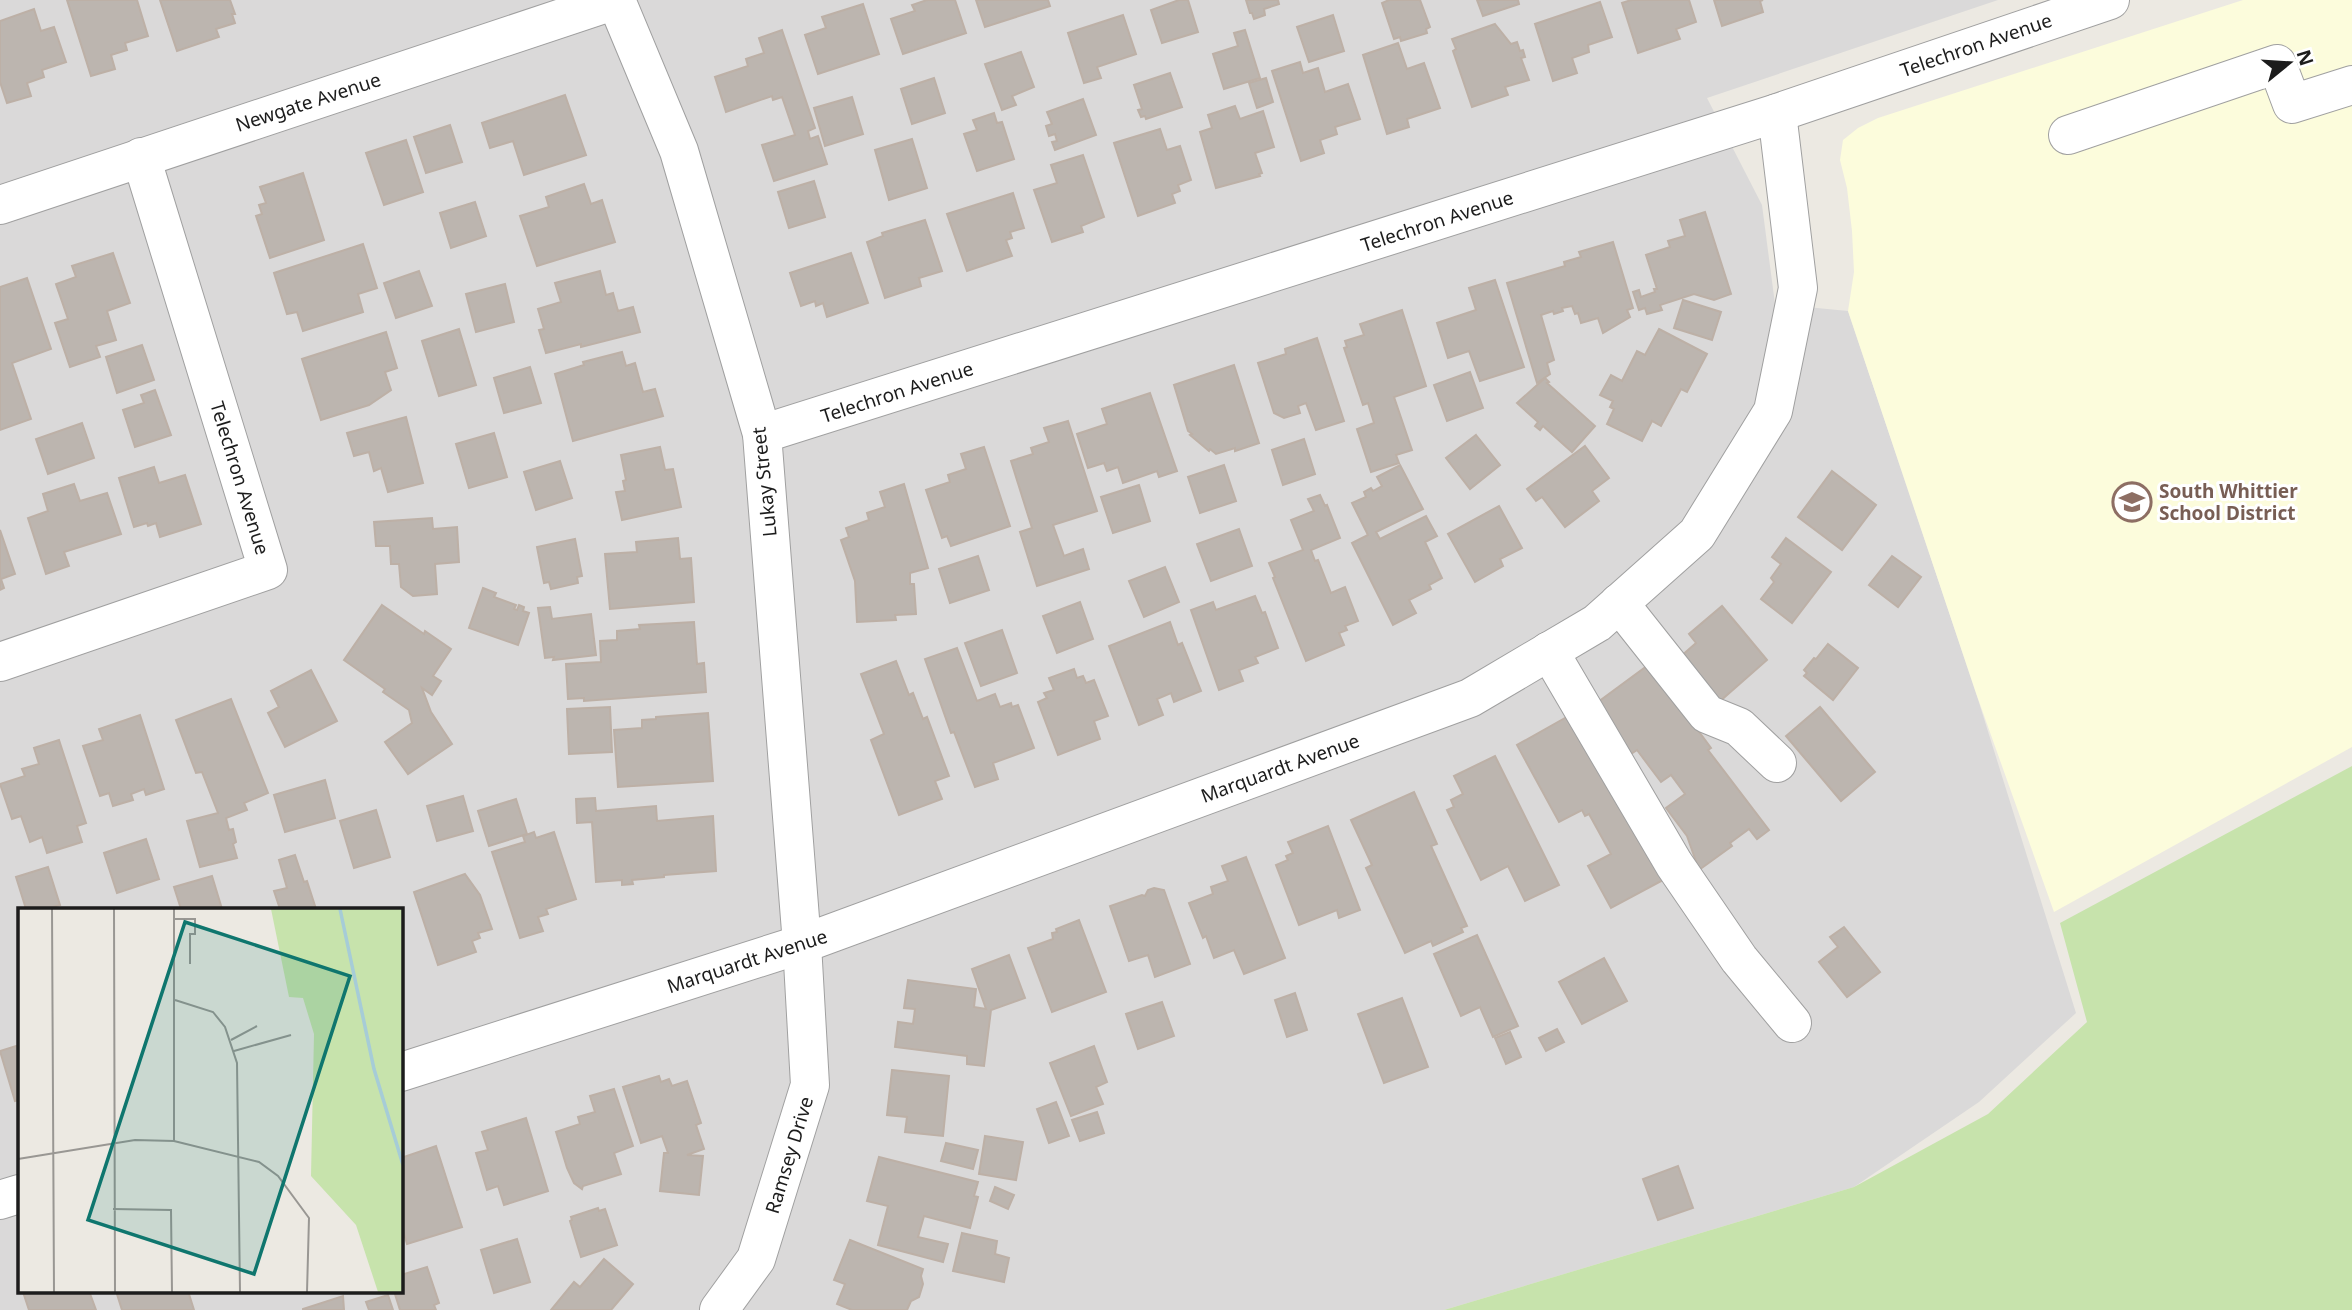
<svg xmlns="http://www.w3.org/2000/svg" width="2352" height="1310" font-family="'Noto Sans',sans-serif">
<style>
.residential{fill:#dad9d9;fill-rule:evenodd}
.education{fill:#fcfcdc}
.grass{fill:#c7e3ac}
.building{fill:#bcb5af;stroke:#bdb0a6;stroke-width:2}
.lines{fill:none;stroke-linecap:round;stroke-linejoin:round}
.minor-casing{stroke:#a0a0a0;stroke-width:40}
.minor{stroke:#fff;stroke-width:38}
.labels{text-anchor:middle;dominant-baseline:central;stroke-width:6;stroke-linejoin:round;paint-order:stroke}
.street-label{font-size:19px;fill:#1c1c1c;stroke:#fff}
.education-label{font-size:19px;font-weight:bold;fill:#785e54;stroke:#fff;text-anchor:start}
.inset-river{fill:none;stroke:#a6ccd7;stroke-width:3.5}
.inset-road{fill:none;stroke:#999793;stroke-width:2}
.view{fill:#0f766e;fill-opacity:0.15;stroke:#0f766e;stroke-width:3.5}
.inset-edge{fill:none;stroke:#1c1c1c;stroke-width:3.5}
</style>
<rect width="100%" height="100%" fill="#ece9e2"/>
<path class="residential" d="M0 0H1998L1707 98 1762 205 1775 304 1848 311 1976 693 2076 1013 1979 1102 1854 1187 1444 1310H0ZM19 909H401V1291H19Z"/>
<path class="education" d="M2243 0H2352V747L2054 912 1976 693 1848 311 1854 272 1852 231 1847 188 1840 160 1843 140 1858 128 1878 118Z"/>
<path class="grass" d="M2352 766V1310H1444L1854 1187 1988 1114 2087 1022 2060 923Z"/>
<g class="building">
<path d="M67 0H137L148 36 125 43 127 50 111 55 115 69 91 76Z"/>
<path d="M160 0H230L235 14H232L235 23 216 29 219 37 177 51Z"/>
<path d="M927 0H955L966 33 903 54 891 19 915 11 912 5Z"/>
<path d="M976 0H1048L1050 6 985 27Z"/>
<path d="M1179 0H1188L1198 32 1162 43 1151 10Z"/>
<path d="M1246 0H1278L1279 4 1264 9 1265 15 1254 19 1252 13H1250Z"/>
<path d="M1389 0H1420L1430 27 1426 29 1427 33 1401 41 1400 37 1394 39 1382 3Z"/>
<path d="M1477 0H1518L1519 4 1483 16Z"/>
<path d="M1631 0H1689L1696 22 1676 29 1680 39 1638 53 1622 3Z"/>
<path d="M1714 0H1763L1760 1 1763 12 1722 26Z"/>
<path d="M1600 2 1612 37 1588 45 1589 52 1572 58 1577 73 1553 81 1535 24Z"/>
<path d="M863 4 879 54 818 74 805 35 826 28 822 17Z"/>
<path d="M34 9 41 31 54 27 66 62 42 70 44 77 27 83 31 96 7 103 0 82V21Z"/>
<path d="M1123 15 1136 54 1097 67 1101 78 1084 83 1068 33Z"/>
<path d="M1333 15 1344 51 1309 62 1297 27Z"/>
<path d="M1495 24 1511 44 1517 42 1520 51 1523 50 1525 57 1521 58 1529 80 1505 87 1508 95 1472 107 1453 51 1456 49 1452 39Z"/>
<path d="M782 30 815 128 808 131 810 139 818 136 827 164 774 181 762 145 795 135 782 97 773 100 772 96 726 112 715 77 748 66 746 59 764 53 759 38Z"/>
<path d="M1245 30 1260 78 1224 89 1213 54 1238 46 1234 33Z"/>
<path d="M1398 43 1407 69 1424 63 1440 108 1407 119 1409 127 1387 134 1363 55Z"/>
<path d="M1021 52 1034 87 1012 96 1016 105 1002 110 985 64Z"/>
<path d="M1300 62 1303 73 1318 68 1325 92 1348 84 1360 119 1335 127 1337 134 1320 140 1324 153 1301 161 1272 71Z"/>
<path d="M1170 73 1182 107 1146 119 1145 116 1141 117 1138 110 1142 109 1134 85Z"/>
<path d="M934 78 945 113 912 124 901 89Z"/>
<path d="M1266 78 1273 102 1257 108 1249 83Z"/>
<path d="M565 95 586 155 524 175 513 141 490 148 482 123Z"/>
<path d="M852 97 863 134 825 146 814 108Z"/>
<path d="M1083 99 1096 135 1055 150 1052 142 1057 141 1055 134 1049 136 1046 126 1052 124 1047 112Z"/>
<path d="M1235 106 1240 119 1263 111 1274 147 1255 153 1262 173 1259 174 1260 176 1216 188 1200 132 1212 128 1208 115Z"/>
<path d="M994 113 997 123 1002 122 1014 159 977 171 964 134 977 130 973 120Z"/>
<path d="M450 125 462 162 426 173 414 137Z"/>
<path d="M1160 129 1167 150 1180 146 1191 180 1178 185 1180 191 1172 194 1175 203 1138 216 1114 143Z"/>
<path d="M912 139 927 188 889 200 875 150Z"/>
<path d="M406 140 423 192 384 205 366 153Z"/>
<path d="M1083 155 1104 217 1081 226 1083 232 1052 242 1034 190 1057 183 1051 165Z"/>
<path d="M303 173 324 240 270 258 256 216 262 214 259 205 266 203 260 187Z"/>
<path d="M814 181 825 217 789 228 778 192Z"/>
<path d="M584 184 591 204 602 200 615 242 537 266 520 216 549 207 546 197Z"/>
<path d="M1013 193 1024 228 1010 232 1012 238 1006 240 1012 256 967 271 947 214Z"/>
<path d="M475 202 486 236 451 248 440 213Z"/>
<path d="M1705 212 1731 294 1714 300 1694 294 1660 305 1662 310 1647 314 1645 308 1639 310 1633 292 1639 290 1641 297 1655 292 1654 289H1657L1646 255 1670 247 1668 241 1685 236 1680 220Z"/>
<path d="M925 220 942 271 919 278 921 286 885 298 867 242 883 236 882 233Z"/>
<path d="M1613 242 1633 308 1627 310 1630 317 1603 333 1598 318 1581 323 1578 313 1575 314 1572 306 1562 308 1563 311 1554 314 1553 311 1541 315 1554 360 1547 363 1550 374 1537 383 1507 283 1565 266 1564 262 1581 257 1579 252Z"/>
<path d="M363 244 377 288 358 294 363 312 303 331 297 312 287 314 274 273Z"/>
<path d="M113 253 130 303 107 311 116 340 96 346 100 357 70 367 55 323 68 319 56 284 76 277 72 266Z"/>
<path d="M851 253 868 303 827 317 823 303 816 306 815 301 801 306 790 273Z"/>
<path d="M419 271 432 306 396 318 384 283Z"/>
<path d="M600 271 606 295 613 293 618 311 633 307 640 332 581 347V344L546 353 539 330 544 329 538 309 561 302 555 283Z"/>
<path d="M27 278 51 349 12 363 31 419 0 430V287Z"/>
<path d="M1495 280 1524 367 1480 381 1469 351 1448 358 1437 323 1476 310 1469 288Z"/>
<path d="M505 284 514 322 476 332 466 294Z"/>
<path d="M1683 300 1721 312 1712 340 1674 328Z"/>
<path d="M1402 310 1426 386 1394 397 1412 450 1396 455 1399 463 1371 472 1357 429 1374 423 1368 403 1363 405 1344 348 1347 347 1345 341 1364 335 1360 324Z"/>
<path d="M459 329 476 385 439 396 422 341Z"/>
<path d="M1659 329 1707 354 1687 392 1681 389 1661 426 1652 421 1642 441 1607 424 1614 409 1610 407 1613 401 1600 395 1611 375 1622 381 1637 351 1645 355Z"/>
<path d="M386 332 397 368 385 372 391 390 369 405 321 420 302 359Z"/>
<path d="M1317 338 1344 421 1316 430 1306 403 1298 406 1300 413 1284 418 1274 413 1258 363 1286 354 1285 349Z"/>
<path d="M142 345 154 380 117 393 106 357Z"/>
<path d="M622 352 626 366 635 363 643 392 655 389 663 416 573 441 555 374 584 365 583 362Z"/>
<path d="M1234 365 1259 443 1235 451V448L1216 454 1210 449 1209 451 1190 435 1192 434 1188 431 1174 385Z"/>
<path d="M530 367 541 403 504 413 494 378Z"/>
<path d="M1470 372 1483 408 1447 421 1434 385Z"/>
<path d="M1545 378 1549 382 1547 383 1595 426 1572 452 1543 426 1540 430 1535 426 1538 422 1517 403Z"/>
<path d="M155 390 171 435 135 447 123 410 144 403 141 395Z"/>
<path d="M1150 393 1177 471 1159 477 1157 471 1123 483 1118 467 1107 471 1104 463 1088 468 1077 434 1107 424 1102 409Z"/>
<path d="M406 417 423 483 388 492 381 468 374 471 369 452 354 456 347 433Z"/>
<path d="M1068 421 1097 511 1053 525 1064 556 1083 549 1089 569 1037 586 1020 532 1032 528 1011 461 1033 454 1031 448 1049 442 1044 428Z"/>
<path d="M82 423 94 458 48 474 36 439Z"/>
<path d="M494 433 507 477 469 488 456 444Z"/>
<path d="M1476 435 1500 465 1470 489 1446 458Z"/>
<path d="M1304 439 1315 474 1283 485 1272 450Z"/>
<path d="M1585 446 1609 478 1592 491 1599 501 1565 527 1542 497 1536 501 1527 489Z"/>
<path d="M660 447 665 470 673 469 681 507 622 520 616 492 625 491 623 481 626 480 621 455Z"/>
<path d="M984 447 1010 526 951 546 947 536 942 538 926 490 950 482 948 475 966 469 961 454Z"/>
<path d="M560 461 572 498 536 510 524 472Z"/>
<path d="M1224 465 1236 501 1200 513 1188 477Z"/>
<path d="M1400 465 1423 509 1376 532 1380 539 1426 516 1437 536 1425 542 1442 578 1429 585 1431 589 1409 600 1416 613 1393 625 1352 543 1368 535 1352 503 1366 497 1364 492 1371 488 1373 491 1382 486 1377 477Z"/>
<path d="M154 467 159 483 185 475 201 524 160 537 156 523 148 526 147 523 134 527 119 478Z"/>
<path d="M1832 471 1876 505 1842 550 1798 517Z"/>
<path d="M74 484 80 501 107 493 121 534 64 552 69 566 46 574 28 518 48 511 43 494Z"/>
<path d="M904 484 928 568 910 573V584H914L916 614 895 615 896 620 857 622 855 581 841 540 849 537 846 528 869 520 867 513 885 507 880 492Z"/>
<path d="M1139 485 1150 521 1113 533 1101 497Z"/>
<path d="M1320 495 1325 506 1327 505 1340 538 1311 550 1315 561 1318 560 1331 593 1345 587 1358 621 1345 626 1347 630 1339 633 1344 645 1306 661 1273 578 1275 577 1269 563 1303 550 1291 520 1314 511 1308 499Z"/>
<path d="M1499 506 1522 548 1500 559 1503 566 1475 582 1448 534Z"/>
<path d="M432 518 433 529 457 527 459 562 435 564 437 594 413 596 401 587 399 564H391L390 546H376L374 522Z"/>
<path d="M1239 529 1252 566 1211 581 1197 544Z"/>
<path d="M0 530 15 574 1 579 4 588 0 590Z"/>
<path d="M678 538 680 559 691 558 694 602 610 609 605 554 637 552 636 542Z"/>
<path d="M1786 538 1831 572 1792 623 1761 599 1774 582 1771 578 1781 564 1772 557Z"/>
<path d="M575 539 582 576 577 577 578 583 551 589 549 582 544 583 537 547Z"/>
<path d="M978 556 989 590 950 603 939 569Z"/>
<path d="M1892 556 1921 577 1898 607 1869 585Z"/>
<path d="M1165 567 1179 602 1144 617 1129 581Z"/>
<path d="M483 588 496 593 494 597 516 605 514 609 517 610 519 605 524 607 523 611 529 613 518 645 469 628Z"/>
<path d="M1255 596 1262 613 1265 612 1278 648 1255 657 1258 663 1239 670 1243 681 1219 690 1191 610 1213 602 1216 610Z"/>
<path d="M1080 602 1093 639 1057 653 1043 616Z"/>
<path d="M382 605 424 634 425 631 451 649 433 676 441 681 432 695 422 688 431 712 452 744 408 774 385 742 412 723 409 710 383 692 385 689 344 660Z"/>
<path d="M1722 606 1767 660 1719 702 1680 657 1696 643 1689 634Z"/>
<path d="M550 607 552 619 591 614 596 655 553 660 554 657 545 658 538 608Z"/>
<path d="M694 622 697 664 704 663 706 692 584 701V698L568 699 566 664 601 662 600 641 617 640V631L640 629 639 625Z"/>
<path d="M1170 622 1178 645 1182 643 1201 691 1174 702 1171 693 1157 699 1163 715 1139 725 1109 646Z"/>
<path d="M1002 630 1017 673 981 686 965 643Z"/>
<path d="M1828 644 1858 668 1833 700 1804 676 1807 673 1804 670 1814 658 1816 659Z"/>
<path d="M957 648 977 701 995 694 1000 707 1011 703 1012 707 1018 705 1034 748 993 763 998 779 975 787 954 732 951 733 925 659Z"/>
<path d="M896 661 909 695 913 693 923 719 927 717 949 776 935 781 942 799 899 815 871 740 884 734 861 674Z"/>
<path d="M1651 663 1666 687 1711 748 1708 750 1769 830 1757 839 1749 829 1730 843 1732 846 1699 870 1687 836 1666 808 1685 794 1671 775 1661 782 1637 750 1631 754 1594 705Z"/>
<path d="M1074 669 1077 678 1083 676 1086 683 1094 680 1108 716 1094 721 1100 739 1058 755 1038 702 1047 698 1044 693 1054 690 1049 678Z"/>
<path d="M311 670 337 721 285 747 268 713 279 707 271 691Z"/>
<path d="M231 699 268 793 244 803 247 810 226 818 229 830 233 829 236 842 233 844 237 858 200 867 187 821 218 813 202 772 196 773 176 720Z"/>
<path d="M610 707 612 752 569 754 567 709Z"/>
<path d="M1820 707 1875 772 1841 801 1786 736Z"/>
<path d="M708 713 713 781 618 787 614 730 642 728V720L656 719V717Z"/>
<path d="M1572 714 1663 880 1611 908 1588 866 1611 854 1589 814 1585 816 1582 810 1559 822 1517 745Z"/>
<path d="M140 715 164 789 146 795 144 789 131 794 133 800 113 806 109 793 100 796 83 746 103 740 99 729Z"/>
<path d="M59 740 86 823 77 826 82 842 47 853 42 837 30 842 21 816 12 819 0 784 25 776 22 769 39 764 34 748Z"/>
<path d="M1495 756 1559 885 1525 901 1508 866 1481 880 1447 810 1454 807 1451 800 1463 794 1454 776Z"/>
<path d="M325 780 335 818 285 832 274 795Z"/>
<path d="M1414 792 1437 844 1431 846 1467 926 1461 928 1463 932 1433 946 1431 941 1405 953 1366 868 1372 865 1351 820Z"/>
<path d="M463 796 473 831 437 841 427 806Z"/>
<path d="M595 798 596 811 656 806 657 821 713 816 716 871 664 875V877L632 880 633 884 622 885V880L596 882 592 822 577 823 576 799Z"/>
<path d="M516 799 527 834 489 846 478 811Z"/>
<path d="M376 810 390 857 354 868 340 821Z"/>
<path d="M1328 826 1360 910 1339 918 1337 910 1299 925 1276 865 1288 860 1286 856 1293 853 1288 842Z"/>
<path d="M534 832 536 838 554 832 576 899 546 909 548 914 538 917 543 931 520 938 492 852 525 842 523 836Z"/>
<path d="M146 839 159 879 117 893 104 853Z"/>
<path d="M295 855 304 882 307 881 316 909H280L274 891 287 888 279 860Z"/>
<path d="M1246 857 1285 958 1244 974 1234 950 1214 958 1206 936 1203 938 1189 903 1213 894 1211 887 1228 881 1222 866Z"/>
<path d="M48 867 60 905 46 909H26L16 877Z"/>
<path d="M465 874 480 895 492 929 478 933 480 938 472 941 476 952 438 965 414 892Z"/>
<path d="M212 876 222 909H181L174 887Z"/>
<path d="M1154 888 1164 890 1190 964 1155 977 1148 955 1129 961 1110 906 1142 895 1145 896 1148 890Z"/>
<path d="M1079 920 1106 992 1052 1012 1028 948 1053 939 1052 933 1057 932 1056 929Z"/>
<path d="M1844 927 1880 972 1847 997 1819 962 1838 947 1830 937Z"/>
<path d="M1477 935 1518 1026 1493 1037 1480 1007 1461 1016 1434 954Z"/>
<path d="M1009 955 1025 998 991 1010 984 1066 967 1064V1056L895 1047 898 1022 913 1024 915 1009 904 1008 908 980 976 989 974 1007 986 1009 972 969Z"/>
<path d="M1604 958 1627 1001 1582 1024 1559 982Z"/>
<path d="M1295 993 1307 1030 1287 1037 1275 1000Z"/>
<path d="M1402 998 1428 1067 1384 1083 1358 1014Z"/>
<path d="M1162 1002 1174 1036 1138 1049 1126 1014Z"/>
<path d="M1557 1029 1564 1042 1546 1051 1539 1038Z"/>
<path d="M1510 1032 1521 1057 1506 1064 1495 1038Z"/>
<path d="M19 1045V1100L15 1101 0 1051Z"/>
<path d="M1094 1046 1107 1082 1096 1087 1103 1104 1071 1116 1050 1063Z"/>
<path d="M892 1070 949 1076 943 1136 905 1132 907 1117 887 1115Z"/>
<path d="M659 1076 661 1082 669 1079 672 1086 687 1081 701 1123 696 1125 704 1149 687 1155 703 1156 699 1195 660 1191 664 1153H668L662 1136 641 1143 623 1087Z"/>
<path d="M614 1089 633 1146 614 1153 621 1174 583 1186 582 1189 574 1183 567 1168 556 1132 580 1124 578 1117 595 1112 590 1096Z"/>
<path d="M1056 1102 1069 1136 1049 1143 1037 1109Z"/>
<path d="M1097 1112 1104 1133 1080 1141 1072 1120Z"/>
<path d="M526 1118 548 1191 504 1205 498 1186 487 1190 476 1153 488 1150 482 1132Z"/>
<path d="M985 1136 1023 1142 1016 1180 979 1174Z"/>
<path d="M946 1143 978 1150 973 1169 941 1161Z"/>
<path d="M436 1146 462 1227 407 1244 401 1224V1158Z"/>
<path d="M879 1157 978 1182 974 1196 978 1197 970 1228 924 1216 918 1237 948 1244 943 1262 878 1245 888 1206 867 1201Z"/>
<path d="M1678 1166 1693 1208 1658 1220 1643 1179Z"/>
<path d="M995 1187 1014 1195 1008 1209 990 1201Z"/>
<path d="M598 1208 599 1211 605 1209 617 1245 581 1257 570 1221 572 1220 571 1217Z"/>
<path d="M962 1233 997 1241 995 1254 1009 1258 1004 1282 953 1271Z"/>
<path d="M517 1239 530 1282 494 1293 481 1250Z"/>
<path d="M850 1240 923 1269 921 1276 923 1284 919 1297 911 1301 907 1310H852L837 1304 845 1284 834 1280Z"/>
<path d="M604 1259 633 1284 611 1310H551L574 1282 580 1287Z"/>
<path d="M427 1267 439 1303 434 1305 436 1310H400L394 1291H401V1275Z"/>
<path d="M26 1291H89L96 1310H29L23 1292Z"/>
<path d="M116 1291H188L194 1310H122Z"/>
<path d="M388 1295 393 1310H369L366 1302Z"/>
<path d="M343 1296 344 1310H303V1309Z"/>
</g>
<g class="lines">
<g class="minor-casing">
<g id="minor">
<path d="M616 0 679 151 762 434 802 944 810 1085 756 1259 719 1310"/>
<path d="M2068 135 2277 64 2292 104 2352 85"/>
<path d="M0 205 616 0"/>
<path d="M762 434 1777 113 2110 0"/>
<path d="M1619 603 1707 714 1739 727 1777 763"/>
<path d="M1549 651 1674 864 1739 959 1792 1023"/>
<path d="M0 662 268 570 141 157"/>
<path d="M401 1072 802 944 1470 698 1597 623 1697 534 1773 411 1798 288 1777 113"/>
<path d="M0 1200 19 1194"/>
</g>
</g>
<use href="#minor" class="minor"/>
</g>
<defs>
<g id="school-ring" transform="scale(2.0125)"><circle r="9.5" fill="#fff" stroke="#8d6e63" stroke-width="1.5"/><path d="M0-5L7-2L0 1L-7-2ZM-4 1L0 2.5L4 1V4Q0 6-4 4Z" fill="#8d6e63"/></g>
</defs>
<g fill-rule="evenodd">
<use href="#school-ring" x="2132" y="502"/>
</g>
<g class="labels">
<g class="street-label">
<text transform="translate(1976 45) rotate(-19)">Telechron Avenue</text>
<text transform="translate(308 102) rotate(-18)">Newgate Avenue</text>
<text transform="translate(1437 221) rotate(-18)">Telechron Avenue</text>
<text transform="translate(897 392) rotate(-18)">Telechron Avenue</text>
<text transform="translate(240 478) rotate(73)">Telechron Avenue</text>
<text transform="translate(764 482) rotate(-96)">Lukay Street</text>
<text transform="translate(1280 768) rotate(-20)">Marquardt Avenue</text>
<text transform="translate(747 961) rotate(-18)">Marquardt Avenue</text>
<text transform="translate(789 1155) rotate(-73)">Ramsey Drive</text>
</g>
<g class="education-label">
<text x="2159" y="491">South Whittier<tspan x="2159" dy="22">School District</tspan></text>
</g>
</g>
<g transform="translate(18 908)">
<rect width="385" height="385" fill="#ece9e2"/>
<path d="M253 1H385V384H360L338 317 293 268 296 126 285 90 271 89Z" fill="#c7e3ac"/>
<path class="inset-river" d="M322 1 356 161 385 257"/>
<path class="inset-road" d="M34 1 36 384M96 1 97 384M156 1V233M156 11H177V26H172V56M157 92 195 104 207 119 219 155 222 384M213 132 239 118M216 143 273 127M0 251 117 232 156 233 241 254 260 268 291 310 289 384M95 301 153 302 154 384"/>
<path class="view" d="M167 14 332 68 236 366 70 312Z"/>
<rect width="385" height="385" class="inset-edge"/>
</g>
<g transform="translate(2289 63) rotate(72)" stroke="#ffffff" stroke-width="5" paint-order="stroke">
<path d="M0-5L12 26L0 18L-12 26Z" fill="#1c1c1c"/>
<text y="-10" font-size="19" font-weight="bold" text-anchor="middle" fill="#1c1c1c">N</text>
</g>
</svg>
